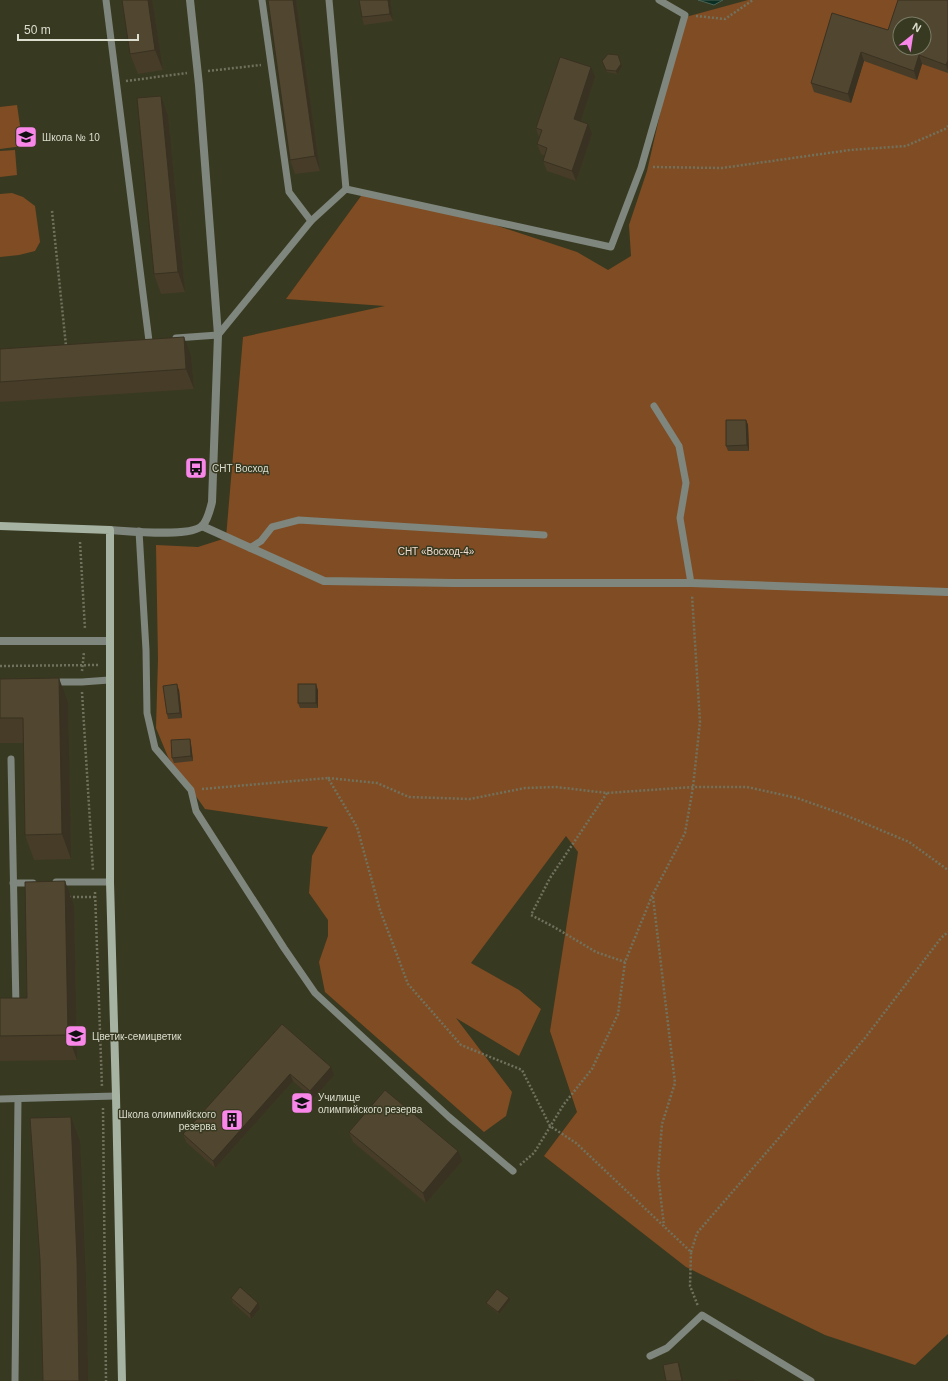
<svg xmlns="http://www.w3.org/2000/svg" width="948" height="1381" font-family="Arial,sans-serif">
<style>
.green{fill:#804c23;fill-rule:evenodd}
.water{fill:#0b2f23;stroke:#4a6457}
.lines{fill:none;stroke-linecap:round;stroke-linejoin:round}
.path{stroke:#71725d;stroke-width:2.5;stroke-dasharray:2 2;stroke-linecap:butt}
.lane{stroke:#7e867d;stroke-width:7}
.street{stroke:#7e867d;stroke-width:8}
.secondary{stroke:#a6b3a3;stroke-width:8}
.wall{fill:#463c28}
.shaded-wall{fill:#393121}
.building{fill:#51462f;stroke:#393121;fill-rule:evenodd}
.labels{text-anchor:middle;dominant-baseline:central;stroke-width:3;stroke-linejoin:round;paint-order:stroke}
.poi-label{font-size:10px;fill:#dcdecf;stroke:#383921;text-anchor:start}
.park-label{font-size:10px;fill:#f1ddcf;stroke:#383921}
</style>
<rect width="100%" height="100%" fill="#383921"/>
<g class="green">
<path d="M748 0H948V1334L915 1365 825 1335 686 1267 544 1156 577 1112 550 1031 578 852 566 836 471 963 519 990 541 1009 519 1056 456 1018 512 1092 506 1116 484 1132 325 992 319 962 328 936V920L309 893 312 856 328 827 205 809 168 757 156 728 158 659 156 545 198 547 226 538 243 337 385 306 286 299 364 192 483 221 577 252 608 270 631 256 629 225 647 171 682 18ZM900 24H924V48H900Z"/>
<path d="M17 105 23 146 0 149V107Z"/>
<path d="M15 150 17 175 0 177V151Z"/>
<path d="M12 193 23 197 35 206 40 242 35 251 19 255 0 257V194Z"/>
</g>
<path class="water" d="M698 0H723L714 5Z"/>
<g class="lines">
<g class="path">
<path d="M696 16 725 19 753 0"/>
<path d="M208 71 261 65"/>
<path d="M126 81 187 73"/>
<path d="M653 167 722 168 850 150 906 146 945 129 948 126"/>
<path d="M52 211 66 346"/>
<path d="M80 542 85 629"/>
<path d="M0 666 99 665"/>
<path d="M82 671 84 652"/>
<path d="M82 692 93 871"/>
<path d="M328 778 377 783 409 797 470 799 525 788 556 787 607 793 693 787H747L797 798 845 815 909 842 948 870"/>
<path d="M202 789 328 778 357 827 380 910 408 984 461 1045 522 1070 550 1126 576 1143 691 1252 690 1286 698 1306"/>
<path d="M607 793 550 878 531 915 554 927 596 952 625 962"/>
<path d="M95 892 102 1087"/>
<path d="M69 897H96"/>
<path d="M653 897 675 1083 662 1124 658 1174 664 1226"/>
<path d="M103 1108 106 1381"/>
<path d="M520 1165 534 1153 564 1104 592 1069 618 1014 625 962 652 896 685 833 693 787 700 722 692 595"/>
<path d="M691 1252 697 1233 865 1038 941 938 948 932"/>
</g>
<g class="lane">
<path d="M106 0 149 341"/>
<path d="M262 0 289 192 311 221"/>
<path d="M329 0 346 189"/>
<path d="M346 189 611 247 641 168 685 15 659 0"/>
<path d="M176 338 218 335 311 221 346 189"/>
<path d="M654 406 679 446 686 483 680 518 691 583"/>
<path d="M139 531 146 650 147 713 155 748 191 790 196 811 284 948 315 993 449 1117 513 1171"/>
<path d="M250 548 261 541 272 527 299 520 544 535"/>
<path d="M52 682H82L109 680"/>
<path d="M56 882H110"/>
<path d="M13 883H33"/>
<path d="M0 1007H16L11 759"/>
<path d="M0 1099 116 1096"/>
<path d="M650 1356 667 1348 702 1315 811 1381"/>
<path d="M15 1381 18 1099"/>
</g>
<g class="street">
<path d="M202 526 324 581 454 583H691L948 592"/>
<path d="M110 530C128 531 192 538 203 525 208 519 210 510 212 502L218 335 199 85 190 0"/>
<path d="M0 641H110"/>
</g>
<path class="secondary" d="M0 526 110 530V882L116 1096 122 1381"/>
</g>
<g class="wall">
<path d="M122 0H152L163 70 138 74 130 54Z"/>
<path d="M268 0H296V1L320 171 295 174 290 160Z"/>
<path d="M390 0 393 21 364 25 362 17Z"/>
<path d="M948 0V73L922 64 917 80 864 61 851 103 814 92 811 83 888 30Z"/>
<path d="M618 55 622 66 617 74 607 72 602 61Z"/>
<path d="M595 77 580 121 592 134 576 181 547 171 543 161 545 156 541 154 537 144 539 138 536 128Z"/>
<path d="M161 96 168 116 185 292 161 294 154 274Z"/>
<path d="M0 349 191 356 194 389 0 402Z"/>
<path d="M746 420 748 425 749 451H728L726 446Z"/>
<path d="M0 679 68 703 71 859 34 860 25 835 24 743H0Z"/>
<path d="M179 690 182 718 168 719 167 714Z"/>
<path d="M318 690V708H300L298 703Z"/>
<path d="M190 739 191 744 193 761 174 763 172 758Z"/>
<path d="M74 906 77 1060 0 1061V998H27Z"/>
<path d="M282 1024 331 1067 334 1075 313 1099 293 1081 215 1168 186 1142 183 1134Z"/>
<path d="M349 1132 462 1161 426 1203 353 1142Z"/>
<path d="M231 1298 260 1308 251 1319 233 1303Z"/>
<path d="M510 1300 499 1314 487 1305 486 1303Z"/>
</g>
<g class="shaded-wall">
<path d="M148 0H152L163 70 155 50Z"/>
<path d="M293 0H296V1L320 171 315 156Z"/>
<path d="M388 0H390L393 21 390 14Z"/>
<path d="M861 52 864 61 851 103 848 94Z"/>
<path d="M919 55 922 64 917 80 914 71Z"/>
<path d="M948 60V70L946 65Z"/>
<path d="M621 64 622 66 617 74 616 71Z"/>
<path d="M591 67 595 77 578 129 574 119Z"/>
<path d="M161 96 168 116 185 292 178 272Z"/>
<path d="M588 124 592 134 576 181 572 171Z"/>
<path d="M184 337 191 356 194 389 186 369Z"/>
<path d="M746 420 748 425 749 451 747 445Z"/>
<path d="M59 678 68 703 71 859 62 834Z"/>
<path d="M177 684 179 690 182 718 180 713Z"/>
<path d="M316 684 318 690V708L316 703Z"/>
<path d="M190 739 191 744 193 761 191 756Z"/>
<path d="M65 881 74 906 77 1060 68 1035Z"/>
<path d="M331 1067 334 1075 313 1099 310 1091Z"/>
<path d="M290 1074 293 1081 215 1168 213 1161Z"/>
<path d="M71 1117 80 1142 86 1284 88 1381H79Z"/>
<path d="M458 1151 462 1161 426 1203 423 1193Z"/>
<path d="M509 1298 510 1300 499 1314 498 1312Z"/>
<path d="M258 1303 260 1308 251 1319 250 1314Z"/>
<path d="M678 1362 680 1367 683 1381H682Z"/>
</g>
<g class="building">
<path d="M122 0H148L155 50 130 54Z"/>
<path d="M268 0H293L315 156 290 160Z"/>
<path d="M359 0H388L390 14 362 17Z"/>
<path d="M898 0H948V60L946 65 919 55 914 71 861 52 848 94 811 83 832 13 888 30ZM900 24H924V48H900Z"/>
<path d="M608 54 618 55 621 64 616 71 606 70 602 61Z"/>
<path d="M560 57 591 67 574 119 588 124 572 171 543 161 547 148 537 144 542 130 536 128Z"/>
<path d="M161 96 178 272 154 274 137 98Z"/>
<path d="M184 337 186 369 0 382V349Z"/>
<path d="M726 420H746L747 445 726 446Z"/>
<path d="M59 678 62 834 25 835 23 718H0V679Z"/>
<path d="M177 684 180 713 167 714 163 686Z"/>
<rect x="298" y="684" width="18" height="19"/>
<path d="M190 739 191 756 172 758 171 740Z"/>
<path d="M65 881 68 1035 0 1036V998H27L25 882Z"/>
<path d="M282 1024 331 1067 310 1091 290 1074 213 1161 183 1134Z"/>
<path d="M385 1090 458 1151 423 1193 349 1132Z"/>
<path d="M71 1117 77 1260 79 1381H43L40 1260 30 1118Z"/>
<path d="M240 1287 258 1303 250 1314 231 1298Z"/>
<path d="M497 1289 509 1298 498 1312 486 1303Z"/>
<path d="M678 1362 682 1381H666L663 1365Z"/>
<path d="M729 1380 754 1381H729Z"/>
</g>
<defs>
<g id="school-square" transform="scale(1.15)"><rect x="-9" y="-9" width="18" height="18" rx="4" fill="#f987e9" stroke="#383921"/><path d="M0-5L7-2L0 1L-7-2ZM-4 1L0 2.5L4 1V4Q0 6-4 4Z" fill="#111"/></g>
<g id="bus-square" transform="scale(1.15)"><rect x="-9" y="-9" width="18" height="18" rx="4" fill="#f987e9" stroke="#383921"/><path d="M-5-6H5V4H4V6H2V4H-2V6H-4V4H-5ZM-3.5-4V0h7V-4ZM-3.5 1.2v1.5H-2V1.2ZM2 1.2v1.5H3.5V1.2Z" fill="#111"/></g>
<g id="university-square" transform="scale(1.15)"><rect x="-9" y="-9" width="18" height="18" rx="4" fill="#f987e9" stroke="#383921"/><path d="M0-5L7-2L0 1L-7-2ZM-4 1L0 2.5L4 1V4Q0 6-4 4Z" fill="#111"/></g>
<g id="building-square" transform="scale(1.15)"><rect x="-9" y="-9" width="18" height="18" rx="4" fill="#f987e9" stroke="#383921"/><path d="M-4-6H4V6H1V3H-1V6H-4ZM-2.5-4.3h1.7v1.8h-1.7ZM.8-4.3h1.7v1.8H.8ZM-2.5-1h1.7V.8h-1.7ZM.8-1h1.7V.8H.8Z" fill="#111"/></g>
</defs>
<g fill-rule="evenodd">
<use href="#school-square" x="26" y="137"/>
<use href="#bus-square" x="196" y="468"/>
<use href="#school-square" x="76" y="1036"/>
<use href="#university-square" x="302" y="1103"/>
<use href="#building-square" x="232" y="1120"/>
</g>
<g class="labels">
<g class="poi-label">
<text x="42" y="137">Школа № 10</text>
<text x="212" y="468">СНТ Восход</text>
<text x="92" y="1036">Цветик-семицветик</text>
<text x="318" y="1097">Училище<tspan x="318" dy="12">олимпийского резерва</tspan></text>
<text x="216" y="1114" text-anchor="end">Школа олимпийского<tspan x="216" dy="12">резерва</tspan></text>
</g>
<g class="park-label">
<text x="436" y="551">СНТ «Восход-4»</text>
</g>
</g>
<g transform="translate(912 36) rotate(30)"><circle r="19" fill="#383921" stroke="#7a7b67"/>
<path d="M0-3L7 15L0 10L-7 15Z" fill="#f987e9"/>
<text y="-6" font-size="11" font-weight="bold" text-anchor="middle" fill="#dcdecf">N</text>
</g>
<path d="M18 34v6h120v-6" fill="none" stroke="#dcdecf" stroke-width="2"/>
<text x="24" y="34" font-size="12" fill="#dcdecf" stroke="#383921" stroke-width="3" paint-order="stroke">50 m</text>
</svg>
